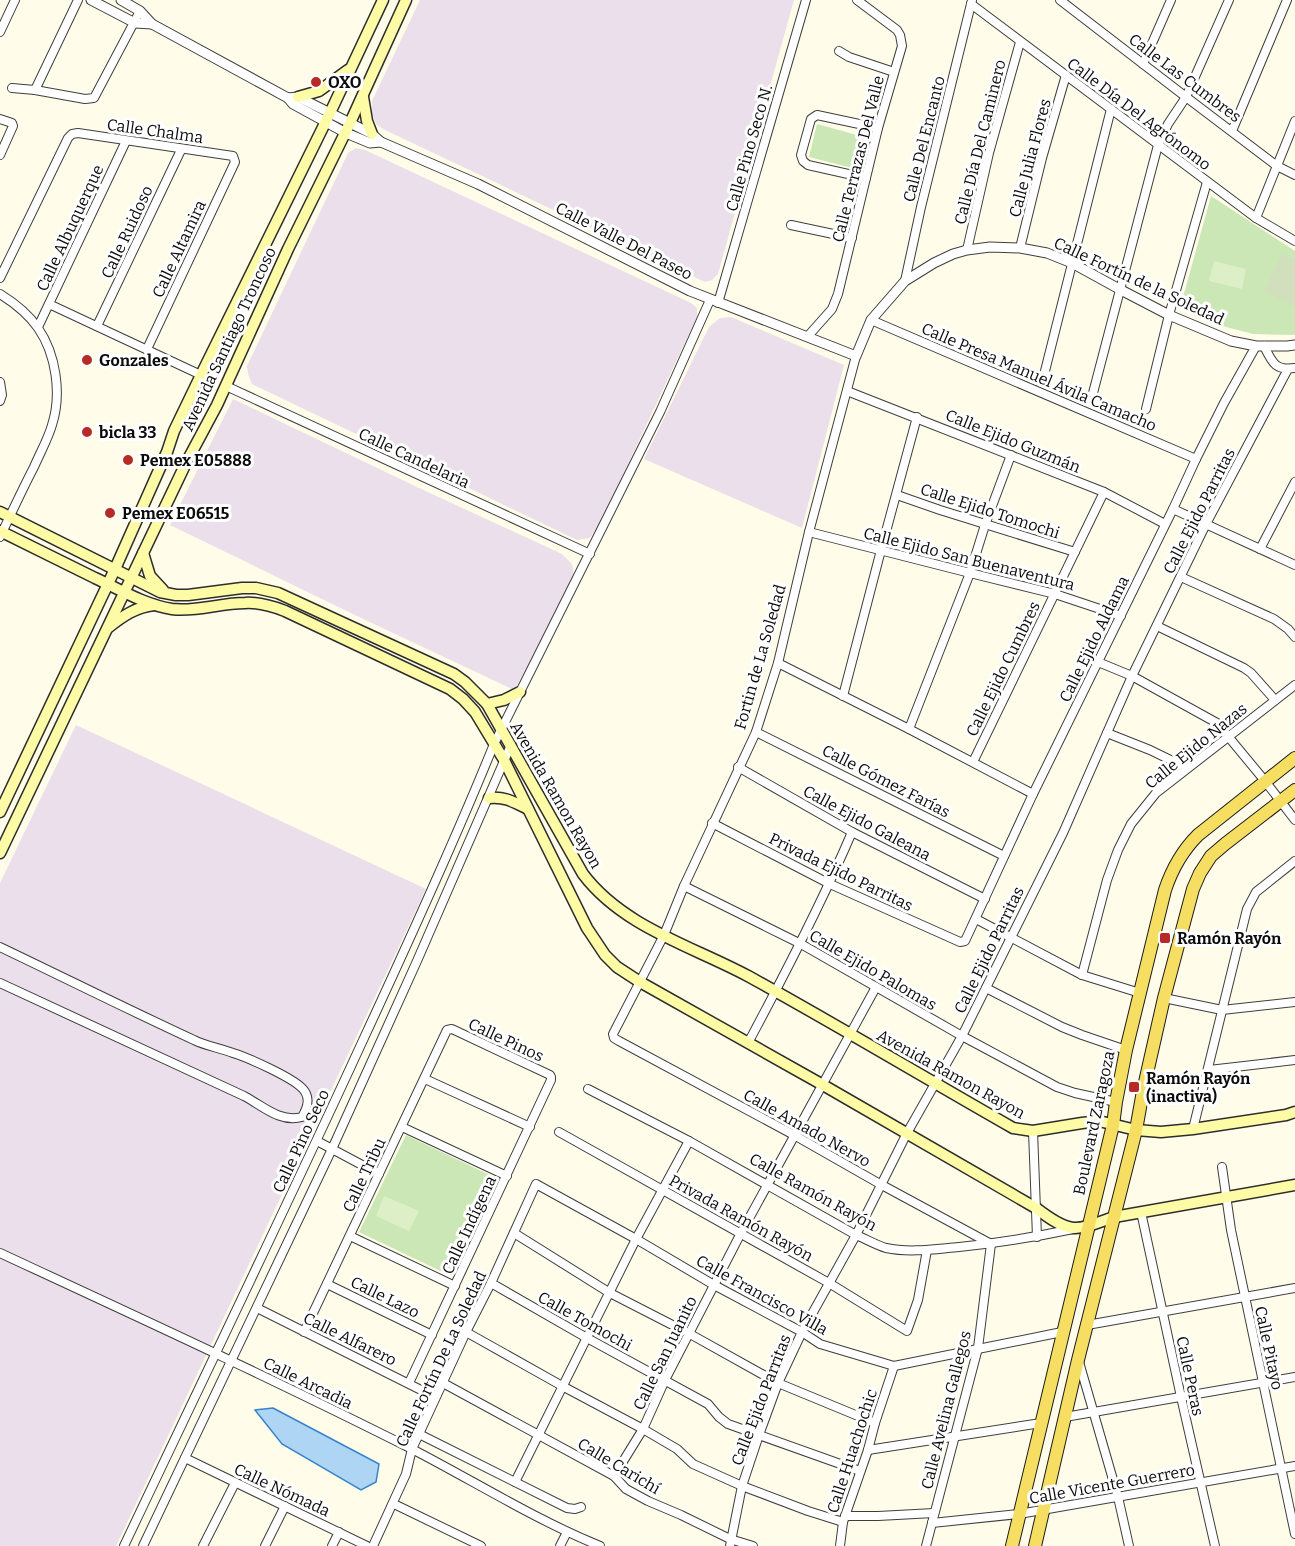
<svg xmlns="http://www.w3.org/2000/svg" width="1295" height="1546" font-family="Bitter,serif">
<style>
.industrial{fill:#eadfea}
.green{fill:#cbe7b5}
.cemetery{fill:#d1dfbc}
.pitch{fill:#ddefc6}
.water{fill:#afd5f5;stroke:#3884ca;stroke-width:1.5}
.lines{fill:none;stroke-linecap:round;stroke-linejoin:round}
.minor-casing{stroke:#3e3e3e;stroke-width:10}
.tertiary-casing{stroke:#3e3e3e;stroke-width:11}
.secondary-casing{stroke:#2d2d2d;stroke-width:13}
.primary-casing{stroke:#1c1c1c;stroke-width:14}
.minor{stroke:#fff;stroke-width:8}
.tertiary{stroke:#fff;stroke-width:9}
.secondary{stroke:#fdfba5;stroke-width:10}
.primary{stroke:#f6de62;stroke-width:12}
.poi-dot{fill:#b72b27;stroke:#fff;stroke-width:2}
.labels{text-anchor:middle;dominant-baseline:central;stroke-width:6;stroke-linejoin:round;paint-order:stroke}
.street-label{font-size:16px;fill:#0b0b0b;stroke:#fff}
.poi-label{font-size:16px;font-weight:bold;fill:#0b0b0b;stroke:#fff;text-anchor:start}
</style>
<rect width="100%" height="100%" fill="#fffce9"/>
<g class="industrial">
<path d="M420 0H794L718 274 712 280 705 282 383 129 376 124 372 113V101Z"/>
<path d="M356 148 365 150 691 303 697 308V317L606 511 597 528 590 538 577 540 252 384 248 374 247 366 348 153Z"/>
<path d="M731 317 844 365 802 528 644 459 709 327 720 318Z"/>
<path d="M233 399 419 488 562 554 572 564 574 575 534 656 514 690 357 616 170 525Z"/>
<path d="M76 725 426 889 116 1546H0V883Z"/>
</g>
<g class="green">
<path d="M817 124 868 138 860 170 809 157Z"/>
<path d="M1211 196 1295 251V335L1253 334 1207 322 1180 308Z"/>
<path d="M406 1135 498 1179 451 1276 359 1232Z"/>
</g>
<path class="cemetery" d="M1282 254 1295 260V306L1264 291Z"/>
<g class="pitch">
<path d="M1214 261 1246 269 1242 289 1209 281Z"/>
<path d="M384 1196 419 1211 409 1231 376 1216Z"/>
</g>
<path class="water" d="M273 1408 379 1464 376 1482 361 1490 282 1444 255 1410Z"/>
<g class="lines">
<g class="minor-casing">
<g id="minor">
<path d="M1060 0 1186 97 1277 166 1295 175"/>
<path d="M971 4 1256 218 1295 241"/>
<path d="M0 32 15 0"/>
<path d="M839 51 849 57 894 72"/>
<path d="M1143 64 1171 0"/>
<path d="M12 88 35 90 85 99 94 98 140 11"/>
<path d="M35 90 78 0"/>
<path d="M0 119 12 123 13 126 0 155"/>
<path d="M1232 131 1287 0"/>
<path d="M866 178 808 165 803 161 801 155 811 119 817 115 878 128"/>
<path d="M1256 218 1295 121"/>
<path d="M791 225 852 238"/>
<path d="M1020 248 1042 158 1066 75"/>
<path d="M967 250 989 153 1020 42"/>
<path d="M0 278 68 138 72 134 78 133 233 156 235 162 147 349"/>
<path d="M905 281 921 207 972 0"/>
<path d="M0 294C13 302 29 315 38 328 56 354 62 394 52 425 48 439 40 453 34 467 22 490 11 514 0 537"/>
<path d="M718 303 806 0"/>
<path d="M49 304 201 375"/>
<path d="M871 320 1196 459"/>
<path d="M97 326 181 150"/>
<path d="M38 327 126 141"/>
<path d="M808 336 832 309 838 294 878 128 902 46 900 35 897 30 857 0"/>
<path d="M1264 346C1272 362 1275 371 1295 368"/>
<path d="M856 356 809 532 778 663 756 732 684 886 664 935 613 1034 614 1038 619 1041 794 1135 880 1184 991 1244 978 1348 926 1546"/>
<path d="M1044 375 1111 109"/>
<path d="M0 382 2 395 0 401"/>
<path d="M226 386 590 554"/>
<path d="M847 391 1104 492 1165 524"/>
<path d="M1093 393 1158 145 1168 124 1186 97 1229 0"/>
<path d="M1146 409 1169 315 1207 182"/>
<path d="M897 495 940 510 1075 552"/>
<path d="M1173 509 1295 565"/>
<path d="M809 532 970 573 1055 594 1121 616"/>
<path d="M1260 549 1295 482"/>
<path d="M1181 577 1274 619 1288 629 1295 637"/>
<path d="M1157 626 1244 668 1251 673 1275 700"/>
<path d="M1098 662 1132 676 1217 723 1265 781 1295 820"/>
<path d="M778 663 909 729 1033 794"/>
<path d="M843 696 881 550 917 417"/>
<path d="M909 729 970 573 985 525 1011 455"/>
<path d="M756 732 1004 856"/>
<path d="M1107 733 1150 750 1187 768"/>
<path d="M973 762 1104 492"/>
<path d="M738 767 852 832 985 899"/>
<path d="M712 823 830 884 960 942 965 941 1033 794 1173 509 1196 459 1224 403 1256 346"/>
<path d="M684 886 801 944 962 1036 1057 1087 1075 1093 1116 1102"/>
<path d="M976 919 1082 975 1140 993"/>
<path d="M0 947C65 978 129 1010 194 1040 206 1046 220 1048 233 1053 249 1058 291 1077 302 1088 311 1097 308 1107 302 1117 280 1123 263 1106 244 1096L0 983"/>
<path d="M1082 975 1107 880 1118 850 1131 824 1156 793 1295 685"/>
<path d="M986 988 1062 1027 1082 1035 1126 1050"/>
<path d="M1164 998 1222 1010 1295 1002"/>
<path d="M748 1043C785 974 821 905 852 832"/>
<path d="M1209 1070 1295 1060"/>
<path d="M425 1079 530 1127"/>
<path d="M588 1089 689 1141 856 1235C866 1239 876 1245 886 1248 910 1253 935 1249 959 1247 998 1243 1035 1237 1073 1229"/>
<path d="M402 1127 507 1176"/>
<path d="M1193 1129 1247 909 1256 892 1295 861"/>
<path d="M1033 1131 1037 1237"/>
<path d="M559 1132 829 1283 907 1331 918 1300 927 1250"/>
<path d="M317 1141 379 1174"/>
<path d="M1222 1167 1231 1230 1295 1534"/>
<path d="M1141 1212 1181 1397 1215 1546"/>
<path d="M514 1233 610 1293 690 1334 778 1383 875 1423"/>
<path d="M350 1236 455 1286"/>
<path d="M0 1253C138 1317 275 1380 410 1448 474 1481 534 1519 600 1546"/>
<path d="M491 1283 587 1338 708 1404 719 1417 728 1424 860 1471"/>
<path d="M327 1284 432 1335"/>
<path d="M257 1308 431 1395"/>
<path d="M1087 1325 1295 1288"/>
<path d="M304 1332 447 1030 452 1029 550 1075 551 1077V1080L409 1383"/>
<path d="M466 1332 564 1387 643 1429 677 1449 693 1464 742 1486 808 1511 843 1522"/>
<path d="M1079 1362 1118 1497 1129 1546"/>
<path d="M443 1383 614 1476 626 1489 648 1501 681 1515 730 1539 753 1546"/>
<path d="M1065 1417 1295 1377"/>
<path d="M419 1434 567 1508 575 1509 581 1507"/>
<path d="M868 1450 1041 1423"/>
<path d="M185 1458 367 1546"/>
<path d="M614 1476 643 1429 665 1380 741 1233 876 987"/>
<path d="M515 1482 636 1239 689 1141"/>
<path d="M394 1504 481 1546"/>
<path d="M845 1516H878L934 1513"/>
<path d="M932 1523 1019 1514 1295 1466"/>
<path d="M124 1546C204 1377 286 1208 364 1038 409 941 454 843 494 744L660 412 710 300"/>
<path d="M143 1546 332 1149 417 961 511 745"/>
<path d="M203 1546 235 1483"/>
<path d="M265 1546 285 1506"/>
<path d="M332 1546 339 1532"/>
<path d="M373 1546 406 1474 412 1449 419 1434 466 1332 491 1283 536 1184 636 1239 714 1285 802 1332 820 1344 894 1366 1062 1332"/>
<path d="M560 1546 567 1532"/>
<path d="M730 1546 742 1486 759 1435 778 1383 802 1332 856 1235 907 1133 962 1036 1063 833 1132 676 1206 524 1288 369"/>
<path d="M840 1546 843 1522 868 1450 875 1423 894 1366"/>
</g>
</g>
<g class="tertiary-casing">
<g id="tertiary">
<path d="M91 0 135 23 152 24"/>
<path d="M121 0 140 11 152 24 288 98 293 104 346 133 370 143 381 142"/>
<path d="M288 98 298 97 372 134 381 142 478 184 690 291 856 356 871 320 905 281 934 263 953 254 967 250 990 247 1020 248 1047 253 1072 263 1121 290 1169 315 1231 341 1256 346H1287L1295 345"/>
</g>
</g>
<g class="secondary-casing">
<g id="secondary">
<path d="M298 97 319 91 348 70"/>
<path d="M363 97 367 121 372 134"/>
<path d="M0 512 160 592 176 595H188L242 588H256L278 593 454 674 465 682 487 704 583 874C623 927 692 946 748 976 837 1025 925 1078 1013 1128L1033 1131 1082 1123 1099 1121 1136 1130 1161 1132 1193 1129 1286 1115 1295 1112"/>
<path d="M0 531C32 547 63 562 95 578 119 589 145 605 172 609 197 612 220 603 245 603 259 602 272 606 285 611L450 689 463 699 475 712 504 760 587 928 605 955 617 967 640 982 823 1085 1036 1208C1071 1235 1075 1231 1114 1217L1295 1185"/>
<path d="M143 553 150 576 163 590"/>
<path d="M109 627C123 616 136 607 154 605"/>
<path d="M487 704 504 700 520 692"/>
<path d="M489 798C504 796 514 802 528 809"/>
<path d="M0 812 115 569 167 452 174 431 201 375 330 113 383 0"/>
<path d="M0 853 186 463 217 405 288 249 350 123 406 0"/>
</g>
</g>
<g class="primary-casing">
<g id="primary">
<path d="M1012 1546 1113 1125 1116 1102 1126 1050 1165 890C1172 869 1182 851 1198 835L1295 758"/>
<path d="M1035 1546 1078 1360 1136 1130 1143 1091 1164 998 1193 889 1200 873 1211 856 1225 844 1295 790"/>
</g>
</g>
<use href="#minor" class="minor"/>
<use href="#tertiary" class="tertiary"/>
<use href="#secondary" class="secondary"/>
<use href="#primary" class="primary"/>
</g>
<g class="poi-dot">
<circle cx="316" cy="82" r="6"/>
<circle cx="87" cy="360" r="6"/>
<circle cx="87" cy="432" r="6"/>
<circle cx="128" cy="460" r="6"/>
<circle cx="110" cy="513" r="6"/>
<rect x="1159" y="932" width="12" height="12" rx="3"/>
<rect x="1128" y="1081" width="12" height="12" rx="3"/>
</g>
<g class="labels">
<g class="street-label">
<text transform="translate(1185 78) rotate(37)">Calle Las Cumbres</text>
<text transform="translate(1139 114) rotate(37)">Calle Día Del Agrónomo</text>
<text transform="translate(155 131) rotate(8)">Calle Chalma</text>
<text transform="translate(924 139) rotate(-76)">Calle Del Encanto</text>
<text transform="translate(980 142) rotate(-76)">Calle Día Del Caminero</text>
<text transform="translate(749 148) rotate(-74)">Calle Pino Seco N.</text>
<text transform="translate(1030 158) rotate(-75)">Calle Julia Flores</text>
<text transform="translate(858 159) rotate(-76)">Calle Terrazas Del Valle</text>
<text transform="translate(70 228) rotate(-65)">Calle Albuquerque</text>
<text transform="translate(127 232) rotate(-65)">Calle Ruidoso</text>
<text transform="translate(624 241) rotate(27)">Calle Valle Del Paseo</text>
<text transform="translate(179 249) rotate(-65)">Calle Altamira</text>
<text transform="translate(1139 281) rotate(25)">Calle Fortín de la Soledad</text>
<text transform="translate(229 339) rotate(-65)">Avenida Santiago Troncoso</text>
<text transform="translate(1039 377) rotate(23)">Calle Presa Manuel Ávila Camacho</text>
<text transform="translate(1013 441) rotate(22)">Calle Ejido Guzmán</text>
<text transform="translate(414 458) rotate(25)">Calle Candelaria</text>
<text transform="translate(990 511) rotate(18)">Calle Ejido Tomochi</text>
<text transform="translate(1199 511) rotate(-63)">Calle Ejido Parritas</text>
<text transform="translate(969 559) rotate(14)">Calle Ejido San Buenaventura</text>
<text transform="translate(1094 639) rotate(-64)">Calle Ejido Aldama</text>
<text transform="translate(760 657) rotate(-74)">Fortin de La Soledad</text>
<text transform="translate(1003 669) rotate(-64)">Calle Ejido Cumbres</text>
<text transform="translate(1196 746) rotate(-39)">Calle Ejido Nazas</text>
<text transform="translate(886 781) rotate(27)">Calle Gómez Farías</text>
<text transform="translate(556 795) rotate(60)">Avenida Ramon Rayon</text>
<text transform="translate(867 823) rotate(28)">Calle Ejido Galeana</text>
<text transform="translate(841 872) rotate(26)">Privada Ejido Parritas</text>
<text transform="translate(989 950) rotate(-64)">Calle Ejido Parritas</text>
<text transform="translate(873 970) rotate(30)">Calle Ejido Palomas</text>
<text transform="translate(506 1040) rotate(25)">Calle Pinos</text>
<text transform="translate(951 1074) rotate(29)">Avenida Ramon Rayon</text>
<text transform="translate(1094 1123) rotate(-78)">Boulevard Zaragoza</text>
<text transform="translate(807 1128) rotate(29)">Calle Amado Nervo</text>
<text transform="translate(301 1141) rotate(-65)">Calle Pino Seco</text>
<text transform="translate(364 1175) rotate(-65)">Calle Tribu</text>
<text transform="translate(813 1192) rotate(29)">Calle Ramón Rayón</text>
<text transform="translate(741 1218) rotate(29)">Privada Ramón Rayón</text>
<text transform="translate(469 1225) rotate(-65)">Calle Indígena</text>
<text transform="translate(762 1295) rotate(29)">Calle Francisco Villa</text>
<text transform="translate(385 1297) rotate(26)">Calle Lazo</text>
<text transform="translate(585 1321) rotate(29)">Calle Tomochi</text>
<text transform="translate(350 1339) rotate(26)">Calle Alfarero</text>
<text transform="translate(1269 1348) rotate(78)">Calle Pitayo</text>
<text transform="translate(665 1353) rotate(-64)">Calle San Juanito</text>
<text transform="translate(441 1359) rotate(-65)">Calle Fortín De La Soledad</text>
<text transform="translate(1190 1376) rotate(78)">Calle Peras</text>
<text transform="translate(308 1383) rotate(26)">Calle Arcadia</text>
<text transform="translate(761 1400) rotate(-69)">Calle Ejido Parritas</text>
<text transform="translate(946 1410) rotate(-76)">Calle Avelina Gallegos</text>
<text transform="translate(852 1451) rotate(-72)">Calle Huachochic</text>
<text transform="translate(619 1466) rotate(31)">Calle Carichí</text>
<text transform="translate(1112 1484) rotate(-10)">Calle Vicente Guerrero</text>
<text transform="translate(282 1490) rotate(25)">Calle Nómada</text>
</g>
<g class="poi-label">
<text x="328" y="82">OXO</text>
<text x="99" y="360">Gonzales</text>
<text x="99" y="432">bicla 33</text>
<text x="140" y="460">Pemex E05888</text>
<text x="122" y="513">Pemex E06515</text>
<text x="1177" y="938">Ramón Rayón</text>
<text x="1146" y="1078">Ramón Rayón<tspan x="1146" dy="18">(inactiva)</tspan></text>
</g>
</g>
</svg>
